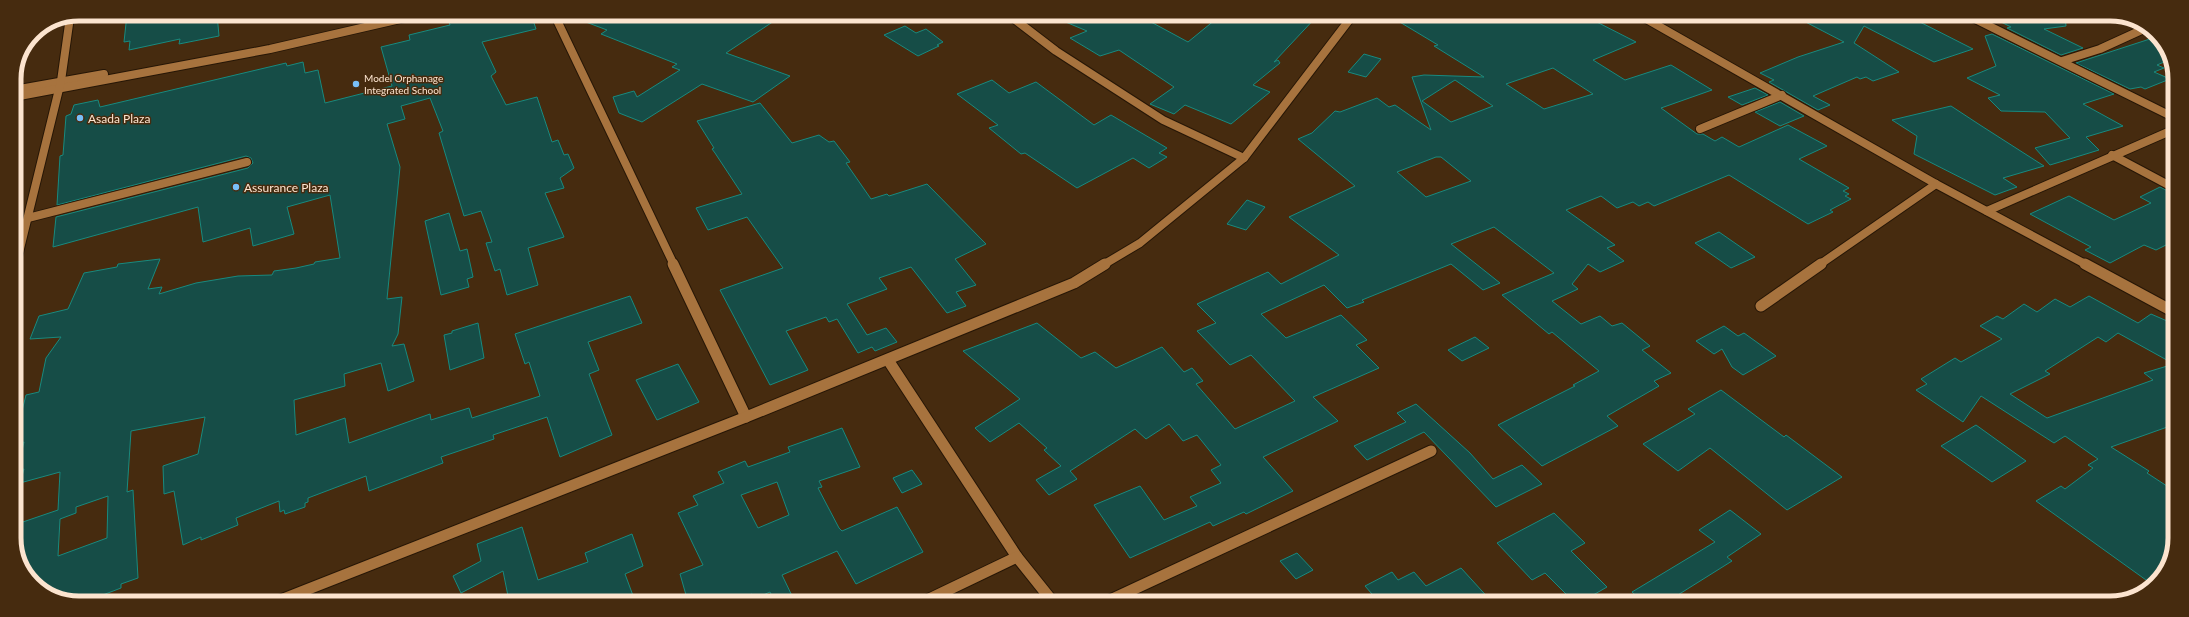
<svg xmlns="http://www.w3.org/2000/svg" width="2189" height="617" font-family="Lato,sans-serif">
<style>
.building{fill:#164d47;stroke:#188a7f;fill-rule:evenodd}
.lines{fill:none;stroke-linecap:round;stroke-linejoin:round}
.street-far1-casing{stroke:#261606;stroke-width:10}
.street-casing{stroke:#261606;stroke-width:13}
.secondary-far1-casing{stroke:#261606;stroke-width:10}
.secondary-casing{stroke:#261606;stroke-width:13}
.street-far1{stroke:#a7733e;stroke-width:8}
.street{stroke:#a7733e;stroke-width:11}
.secondary-far1{stroke:#a7733e;stroke-width:8}
.secondary{stroke:#a7733e;stroke-width:11}
.poi-dot{fill:#79bff8;stroke:#462b0f;stroke-width:1.5}
.labels{text-anchor:middle;dominant-baseline:central;stroke-width:3;stroke-linejoin:round;paint-order:stroke}
.far-poi-label{font-size:10px;fill:#fce4cf;stroke:#462b0f;text-anchor:start}
.poi-label{font-size:12px;fill:#fce4cf;stroke:#462b0f;text-anchor:start}
.rim{fill:none;stroke:#fce4cf;stroke-width:5}
</style>
<rect width="100%" height="100%" fill="#462b0f"/>
<g class="building">
<path d="M127 14H217L219 36 179 44 180 39 129 50 130 41 124 42Z"/>
<path d="M480 14H531L536 29 482 42 496 72 491 76 506 105 537 97 552 142 558 140 564 155 568 154 574 168 560 178 564 188 545 193 564 237 528 248 538 285 507 295 500 269 495 271 486 243 492 242 481 211 464 216 439 133 443 131 430 98 401 106 405 119 387 124 400 167 387 299 402 297 398 334 392 346 404 344 414 381 388 391 381 363 344 374 345 386 294 400 296 435 345 418 349 443 430 414 431 420 469 408 472 418 540 396 529 362 525 364 515 334 630 296 642 323 588 342 599 370 589 374 612 435 560 457 547 417 493 435 494 439 441 457 443 463 369 491 366 476 308 498V502L305 503V507L285 514 284 510 280 512 279 501 236 518 238 525 201 540V537L183 545 174 491 164 494 163 466 198 454 205 417 131 431 127 492 133 490 138 578 121 584V588L87 601H62L30 581 14 543V525L58 510 60 472 20 483 24 469 17 471 24 442 14 445V442L26 395 39 392 46 358 61 337 30 339 39 316 68 309 84 273 117 267 118 264 160 259 148 289 162 287 159 294 196 283 238 276 272 275 274 271 296 268 314 264 315 262 340 258 330 195 287 207 294 234 253 246 250 228 203 242 198 207 53 247 56 217 248 168 253 163 251 158 246 156 57 205 60 156 63 155 66 116 71 114 74 105 98 100 100 107 286 63 287 66 303 62 305 73 318 70 325 103 392 86 381 47 410 40 409 35 450 25 449 22ZM108 496 107 538 58 556 60 519 76 513V507Z"/>
<path d="M571 15H783L726 53 790 76 753 102 702 84 642 122 619 113 613 97 634 91 637 97 680 70 672 67 677 64 601 34 607 30 570 16Z"/>
<path d="M1049 15H1138L1188 42 1221 15H1318L1274 62 1278 60 1280 63 1253 85 1270 92 1231 124 1185 105 1174 114 1150 104 1174 87 1119 50 1100 56 1070 38 1087 31Z"/>
<path d="M1388 15 1585 16 1636 42 1593 60 1625 80 1671 65 1712 90 1661 108 1697 134H1703L1715 141 1722 137 1739 147 1788 125 1827 146 1799 159 1849 188 1843 191 1849 194 1845 196 1851 199 1830 210 1833 212 1808 224 1729 175 1654 206 1648 202 1639 206 1633 202 1617 208 1601 196 1566 210 1615 245 1607 248 1624 261 1600 272 1588 264 1572 284 1578 289 1552 301 1581 324 1600 316 1612 326 1622 323 1650 346 1642 350 1671 373 1654 381 1659 386 1607 416 1618 426 1542 466 1498 425 1575 386 1573 385 1599 371 1552 332 1549 334 1502 295 1554 273 1494 227 1451 244 1500 283 1483 290 1451 264 1362 300 1364 302 1347 308 1324 285 1261 314 1286 338 1341 315 1367 340 1356 345 1379 368 1313 397 1338 421 1263 457 1293 491 1246 514 1244 512 1213 526 1210 522 1130 558 1094 505 1140 486 1164 520 1197 506 1190 497 1221 483 1211 470 1221 465 1197 435 1183 441 1169 424 1146 439 1135 429 1070 471 1077 479 1049 495 1036 480 1061 466 1044 450 1047 448 1019 423 990 442 975 428 1020 399 963 351 1037 323 1081 358 1095 352 1116 368 1162 347 1184 372 1192 368 1203 381 1196 384 1235 429 1295 401 1251 355 1230 365 1197 331 1216 323 1197 304 1268 272 1281 284 1339 255 1289 217 1355 186 1298 139 1312 133 1335 111 1340 112 1377 98 1389 107 1395 105 1431 130 1412 77 1424 75 1484 77 1434 46 1438 45ZM1553 68 1593 94 1544 109 1506 84ZM1455 80 1493 106 1451 122 1422 101ZM1436 157H1441L1471 181 1426 197 1397 172Z"/>
<path d="M1794 16H1908L1973 49 1934 62 1864 26 1854 43 1899 72 1873 81 1866 77 1860 79 1857 77 1813 96 1830 105 1818 110 1769 82 1774 80 1760 73 1798 57 1844 42Z"/>
<path d="M1989 16H2065L2066 26 2044 29 2083 48 2061 55 2007 28 2011 27Z"/>
<path d="M905 26 916 33 926 29 943 42 937 45 939 46 918 56 884 35Z"/>
<path d="M1992 34 2114 94 2083 104 2123 126 2086 137 2099 150 2050 165 2035 148 2070 138 2045 112 2001 111 1988 98 2000 95 1967 78 1996 66 1985 36Z"/>
<path d="M2159 36 2169 60 2157 65 2164 68 2154 72 2170 79 2145 89 2141 87 2130 89 2076 63Z"/>
<path d="M1364 54 1381 59 1366 77 1348 72Z"/>
<path d="M992 80 1009 93 1036 82 1094 125 1111 115 1167 148 1159 153 1167 157 1149 168 1133 158 1077 188 1025 153 1021 154 989 128 998 125 957 94Z"/>
<path d="M1755 88 1768 95 1742 105 1728 97Z"/>
<path d="M1780 102 1804 116 1780 126 1755 112Z"/>
<path d="M760 103 792 143 819 135 829 142 834 141 850 162 846 163 871 199 887 194 889 196 927 184 986 244 955 259 976 285 956 292 966 306 947 313 911 267 879 278 887 289 847 304 867 335 886 328 897 342 875 351 872 347 858 353 837 319 829 322 826 317 786 331 808 370 770 385 720 290 783 268 747 217 708 230 696 208 742 194 715 153 712 149 714 148 697 121Z"/>
<path d="M1951 106 1980 125 2044 166 2003 178 2017 187 1995 195 1914 154 1917 136 1892 120Z"/>
<path d="M2160 187 2174 194V241L2156 250 2144 245 2110 263 2085 250 2091 247 2030 214 2069 196 2114 220 2151 203 2140 197Z"/>
<path d="M1247 200 1265 207 1246 230 1227 224Z"/>
<path d="M449 213 460 251 467 249 473 277 467 279 469 287 441 295 425 221Z"/>
<path d="M1719 232 1755 257 1731 268 1695 243Z"/>
<path d="M2089 296 2138 323 2151 314 2174 324V364L2118 333 2106 342 2098 337 2045 371 2050 374 2010 394 2047 418 2153 380 2144 373 2174 364 2173 425 2111 447 2149 471 2147 473 2173 490V555L2153 585 2036 501 2061 486 2065 489 2093 468 2088 465 2098 459 2065 436 2054 443 1981 396 1963 422 1916 390 1927 384 1921 379 1955 358 1961 362 2002 339 1980 326 1997 316 2003 319 2024 304 2037 312 2055 299 2070 307Z"/>
<path d="M478 323 484 358 450 370 444 335 452 333V331Z"/>
<path d="M1724 326 1738 336 1744 333 1776 356 1743 375 1732 367 1722 349 1714 354 1696 341Z"/>
<path d="M1475 337 1489 348 1462 361 1448 350Z"/>
<path d="M678 364 699 402 657 420 636 380Z"/>
<path d="M1721 390 1784 437 1786 435 1842 477 1787 510 1710 448 1678 471 1643 444 1695 414 1688 409Z"/>
<path d="M1416 404 1470 453 1493 479 1522 465 1542 484 1496 507 1424 432 1367 460 1354 446 1406 422 1397 413Z"/>
<path d="M1976 425 2026 461 1992 482 1941 446Z"/>
<path d="M842 428 860 467 819 481 822 487 818 488 839 528 842 531 897 507 923 552 856 584 837 551 782 575 795 602H775L770 592 754 599 752 594 734 602H688L680 574 703 565 678 513 698 505 693 496 724 483 718 472 745 461 748 467 790 452 788 447ZM777 482 789 515 758 528 741 495Z"/>
<path d="M912 470 922 484 902 493 893 478Z"/>
<path d="M1730 510 1761 534 1727 557 1732 561 1665 603H1644L1632 592 1715 542 1699 530Z"/>
<path d="M1554 513 1585 543 1571 551 1607 587 1581 602H1574L1545 573 1532 580 1497 543Z"/>
<path d="M522 527 538 580 588 562 585 553 632 534 643 566 625 574 635 601H509L503 571 461 593 453 576 481 561 477 544Z"/>
<path d="M1297 553 1313 570 1296 579 1280 561Z"/>
<path d="M1461 568 1492 602H1379L1365 586 1392 572 1398 580 1414 572 1426 586Z"/>
</g>
<g class="lines">
<g class="street-far1-casing">
<g id="street-far1">
<path d="M554 14 674 265"/>
<path d="M1009 15 1056 51 1163 120 1244 158"/>
<path d="M1641 16 1936 184 2087 265"/>
<path d="M1969 16 2175 118"/>
<path d="M2062 61 2100 49 2146 28"/>
<path d="M1700 129 1782 95"/>
<path d="M2112 155 2174 188"/>
<path d="M1987 211 2175 129"/>
<path d="M28 218 247 162"/>
<path d="M1103 265 1140 243 1244 158 1353 15"/>
<path d="M1819 265 1936 184"/>
</g>
</g>
<g class="street-casing">
<g id="street">
<path d="M673 264 746 417"/>
<path d="M2085 264 2174 312"/>
<path d="M1761 306 1821 264"/>
<path d="M888 360 1017 557 1053 602"/>
<path d="M278 601 746 417 1074 283 1105 264"/>
<path d="M923 602 1017 557"/>
<path d="M1106 602 1431 451"/>
</g>
</g>
<g class="secondary-far1-casing">
<g id="secondary-far1">
<path d="M14 90 104 74"/>
<path d="M14 97 270 49 422 14"/>
<path d="M16 265 61 81 70 17"/>
</g>
</g>
<g class="secondary-casing">
<path id="secondary" d="M14 272 16 264"/>
</g>
<use href="#street-far1" class="street-far1"/>
<use href="#street" class="street"/>
<use href="#secondary-far1" class="secondary-far1"/>
<use href="#secondary" class="secondary"/>
</g>
<g class="poi-dot">
<circle cx="356" cy="84" r="4"/>
<circle cx="80" cy="118" r="4"/>
<circle cx="236" cy="187" r="4"/>
</g>
<g class="labels">
<g class="far-poi-label">
<text x="364" y="78">Model Orphanage<tspan x="364" dy="12">Integrated School</tspan></text>
</g>
<g class="poi-label">
<text x="88" y="118">Asada Plaza</text>
<text x="244" y="187">Assurance Plaza</text>
</g>
</g>
<path d="M0 0H2189V617H0ZM79 21H2110A58 58 0 0 1 2168 79V538A58 58 0 0 1 2110 596H79A58 58 0 0 1 21 538V79A58 58 0 0 1 79 21Z" fill="#462b0f" fill-rule="evenodd"/>
<path class="rim" d="M79 21H2110A58 58 0 0 1 2168 79V538A58 58 0 0 1 2110 596H79A58 58 0 0 1 21 538V79A58 58 0 0 1 79 21Z"/>
</svg>
